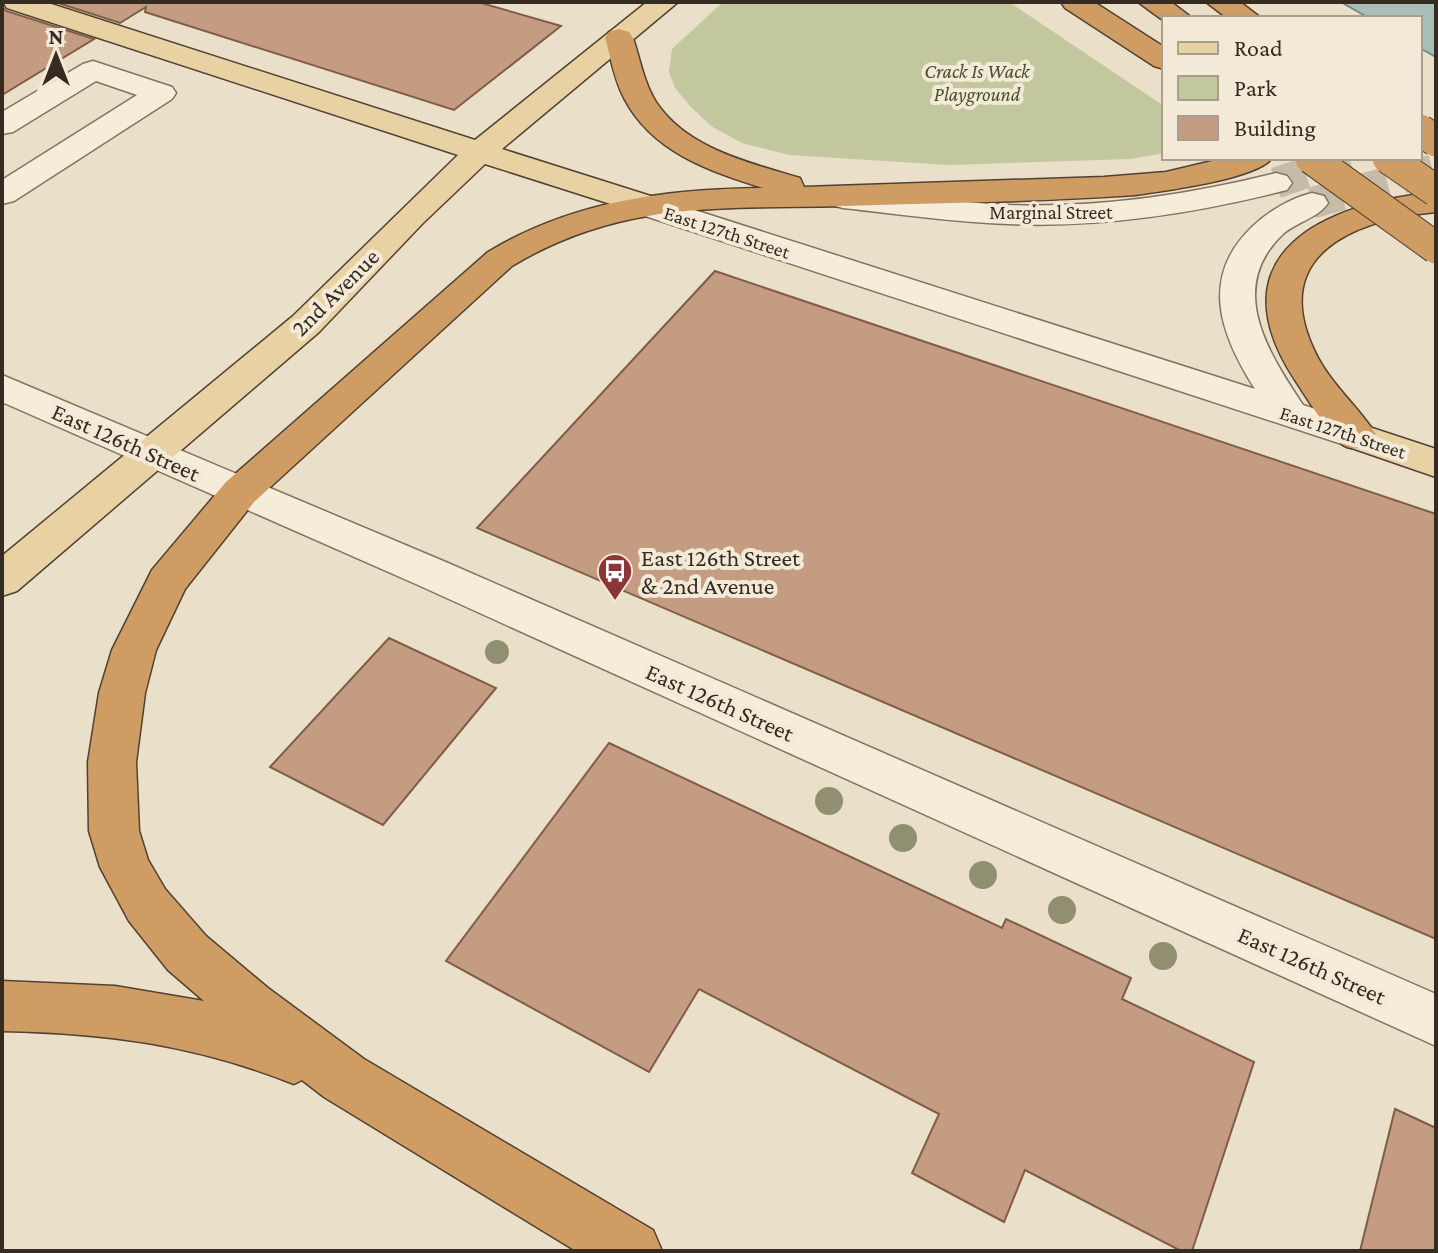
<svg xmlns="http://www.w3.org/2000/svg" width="1438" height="1253" font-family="'Crimson Pro',serif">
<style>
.green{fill:#c3c79d}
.water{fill:#a8beb7;stroke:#708c84;stroke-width:2}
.building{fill:#c49c82;stroke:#805d47;stroke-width:2}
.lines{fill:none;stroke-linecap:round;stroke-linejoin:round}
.minor-tunnel{stroke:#c6bba7;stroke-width:31;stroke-dasharray:31 16;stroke-linecap:butt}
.minor-casing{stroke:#84725f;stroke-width:3}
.major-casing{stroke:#524132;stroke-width:3}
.highway-casing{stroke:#524132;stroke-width:3}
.minor{fill:#f5edda;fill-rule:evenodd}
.major{fill:#e8d2a4;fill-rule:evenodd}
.highway{fill:#cf9d63;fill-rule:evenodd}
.highway-bridge-casing{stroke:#524132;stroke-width:33;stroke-linecap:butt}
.highway-bridge{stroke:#cf9d63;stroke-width:31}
.tree{fill:#909071}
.labels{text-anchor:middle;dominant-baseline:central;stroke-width:8;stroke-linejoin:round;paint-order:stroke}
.far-park-label{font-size:20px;font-style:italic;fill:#47502a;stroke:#f2ead7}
.far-street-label{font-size:20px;fill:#362b21;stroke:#f2ead7}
.street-label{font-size:24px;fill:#362b21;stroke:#f2ead7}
.poi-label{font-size:24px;fill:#362b21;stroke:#f2ead7;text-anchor:start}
</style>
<rect width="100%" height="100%" fill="#eadfc8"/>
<path class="green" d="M723 2H1009L1164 106V153L1130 159 949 165 789 155 742 143 711 126 690 106 675 88 669 72 672 49Z"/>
<path class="water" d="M1341 2H1436V57L1420 48V18H1369Z"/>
<g class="building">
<path d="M55 2H478L561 26 454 110 145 12 146 7 120 23Z"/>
<path d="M2 6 6 11 94 39 2 95Z"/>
<path d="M715 271 1436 514V939L477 528Z"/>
<path d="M389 638 496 688 383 825 270 767Z"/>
<path d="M609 743 1002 928 1006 919 1131 978 1122 999 1254 1062 1192 1251H1181L1025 1170 1004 1222 912 1173 939 1114 699 989 649 1072 446 961Z"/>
<path d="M1395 1109 1436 1128V1251H1360Z"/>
</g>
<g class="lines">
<g class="minor-tunnel">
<path d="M1276 183 1349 158"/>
<path d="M1312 203 1436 169"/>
</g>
<g class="minor-casing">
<g id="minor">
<path d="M93 61 172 87 176 93 172 99 14 201 2 204V180L137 95 96 81 13 132 2 134V112L83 64Z"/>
<path d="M1276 173 1287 176 1292 183 1287 190C1195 213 1103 228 1008 224 953 222 898 214 843 208L831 205 827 198 831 191 843 188C898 194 953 202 1008 205 1099 208 1188 195 1276 173Z"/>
<path d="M1312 193 1324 196 1328 203C1318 218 1297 222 1283 234 1226 288 1268 352 1303 405L1371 427 1377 436 1371 445 1357 449 633 212 629 205 633 198 645 195 657 198 1255 389C1220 334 1199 277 1253 226 1269 211 1291 198 1312 193Z"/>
<path d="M2 375 448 563 1436 994V1046L418 585 2 402Z"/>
</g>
</g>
<g class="major-casing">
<g id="major">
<path d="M3 2H45L475 140 647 2H678L502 149 657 198 661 205 657 212 645 215 485 164 423 223 319 332 17 591 2 596V556L293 316 458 155 7 8Z"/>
<path d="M1357 423 1436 449V477L1343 445 1337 436 1343 427Z"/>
</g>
</g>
<g class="highway-casing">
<g id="highway">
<path d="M1061 2H1094L1164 47V69L1154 66 1065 8Z"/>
<path d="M1138 2H1171L1192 18H1164V21Z"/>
<path d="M1206 2H1240L1261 18H1227Z"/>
<path d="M619 29 629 32 633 38C640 59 644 83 656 102 687 149 750 163 800 178L804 187 1104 177 1166 172 1225 158H1272C1257 179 1163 191 1135 195 1038 202 940 203 843 206 720 209 621 200 512 266L254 502 185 589 156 650 145 693 136 762 139 831 148 860 165 889 206 936 268 988 364 1059 653 1230 662 1251H576L324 1097 302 1080 294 1084C196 1045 107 1033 2 1031V981L115 986 204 1001 168 970 129 921 100 867 89 831 88 762 99 693 112 650 152 570 226 482 488 252C573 201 666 189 763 188 709 171 652 152 624 98 614 79 611 58 605 38L609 32Z"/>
<path d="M1436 192V212C1354 220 1268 254 1315 352 1330 384 1359 407 1377 436L1371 445C1361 448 1350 451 1342 444 1326 430 1307 398 1295 380 1212 253 1326 203 1436 192Z"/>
</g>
</g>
<use href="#minor" class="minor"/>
<use href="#major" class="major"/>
<use href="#highway" class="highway"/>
<g class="highway-bridge-casing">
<g id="highway-bridge">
<path d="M1420 130 1436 141"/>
<path d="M1311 158 1436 248"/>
<path d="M1388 158 1436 191"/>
</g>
</g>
<use href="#highway-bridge" class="highway-bridge"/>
</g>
<g class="tree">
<circle cx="497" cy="652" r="12"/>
<circle cx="829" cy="801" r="14"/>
<circle cx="903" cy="838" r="14"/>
<circle cx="983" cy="875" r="14"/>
<circle cx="1062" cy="910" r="14"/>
<circle cx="1163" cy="956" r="14"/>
</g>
<defs>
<g id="bus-pin" transform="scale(1.8)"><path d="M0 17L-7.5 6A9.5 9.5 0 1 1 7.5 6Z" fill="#8c3538" stroke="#f2ead7"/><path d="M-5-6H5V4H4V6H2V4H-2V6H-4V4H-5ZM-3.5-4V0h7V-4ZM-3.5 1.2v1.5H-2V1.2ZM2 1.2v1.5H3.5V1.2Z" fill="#fff"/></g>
</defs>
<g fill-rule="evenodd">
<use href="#bus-pin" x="615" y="571"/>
</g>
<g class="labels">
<g class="far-park-label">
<text x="977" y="71">Crack Is Wack<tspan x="977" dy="23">Playground</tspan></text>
</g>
<g class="far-street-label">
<text x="1051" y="212">Marginal Street</text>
<text transform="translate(727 232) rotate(18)">East 127th Street</text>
<text transform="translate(1343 432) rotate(18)">East 127th Street</text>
</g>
<g class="street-label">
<text transform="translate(335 292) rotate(-45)">2nd Avenue</text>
<text transform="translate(126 442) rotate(24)">East 126th Street</text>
<text transform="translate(720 702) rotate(24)">East 126th Street</text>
<text transform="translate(1312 965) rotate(24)">East 126th Street</text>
</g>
<g class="poi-label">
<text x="641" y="557">East 126th Street<tspan x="641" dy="28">&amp; 2nd Avenue</tspan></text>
</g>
</g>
<rect width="1438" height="1253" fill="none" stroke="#362b21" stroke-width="8"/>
<rect x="1162" y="16" width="260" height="144" fill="#f2ead7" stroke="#a79e8e" stroke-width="2"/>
<rect x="1178" y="42" width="40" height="12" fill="#e8d2a4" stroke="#a79e8e" stroke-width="2"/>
<text x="1234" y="56" font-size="24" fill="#362b21">Road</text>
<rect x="1178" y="76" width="40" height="24" fill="#c3c79d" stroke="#a79e8e" stroke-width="2"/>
<text x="1234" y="96" font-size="24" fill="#362b21">Park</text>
<rect x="1178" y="116" width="40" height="24" fill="#c49c82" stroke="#a79e8e" stroke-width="2"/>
<text x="1234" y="136" font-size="24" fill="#362b21">Building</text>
<g transform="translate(56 56)" stroke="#f2ead7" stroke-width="6" paint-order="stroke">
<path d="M0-6L14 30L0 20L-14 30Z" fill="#362b21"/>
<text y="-12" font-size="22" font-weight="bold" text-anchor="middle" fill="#362b21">N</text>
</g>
</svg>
